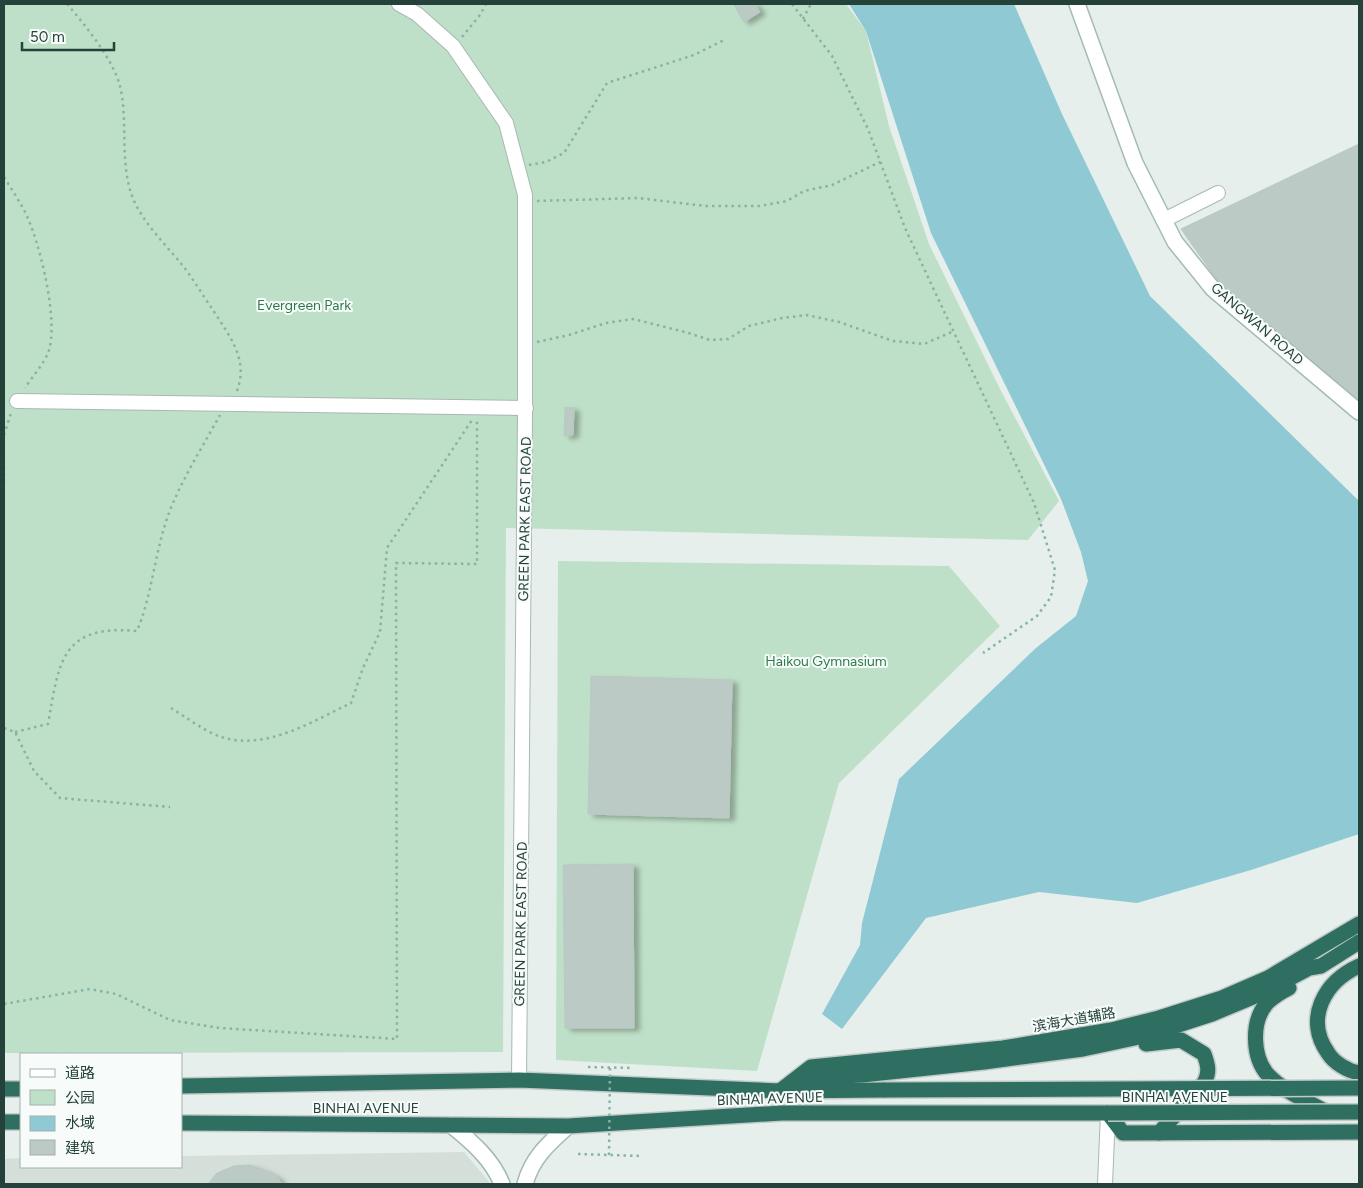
<svg xmlns="http://www.w3.org/2000/svg" width="1363" height="1188" font-family="Figtree,'Noto Sans SC',sans-serif">
<style>
.built{fill:#d4dfda}
.green{fill:#bfe0c8;fill-rule:evenodd}
.water{fill:#8ec9d4}
.building{fill:#bbcac4;stroke:#b8c9c2;filter:url(#shadow)}
.lines{fill:none;stroke-linecap:round;stroke-linejoin:round}
.street-casing{stroke:#a8b8b2;stroke-width:16}
.secondary-casing{stroke:#a4bbb3;stroke-width:18}
.highway-casing{stroke:#c2cac8;stroke-width:18}
.path{stroke:#86b3a5;stroke-width:2.5;stroke-dasharray:2.5 4;stroke-linecap:butt}
.street{stroke:#fff;stroke-width:14}
.secondary{stroke:#fff;stroke-width:15}
.highway{stroke:#2f6f62;stroke-width:15}
.highway-bridge-casing{stroke:#c2cac8;stroke-width:18;stroke-linecap:butt}
.path-bridge{stroke:#86b3a5;stroke-width:2.5;stroke-dasharray:2.5 4;stroke-linecap:butt}
.highway-bridge{stroke:#2f6f62;stroke-width:15}
.labels{text-anchor:middle;dominant-baseline:central;stroke-width:4;stroke-linejoin:round;paint-order:stroke}
.park-label{font-size:14px;fill:#2d7a4b;stroke:#f7fbf9}
.street-label{font-size:14px;fill:#24423a;stroke:#f7fbf9}
</style>
<defs>
<filter id="shadow"><feDropShadow dx="5.5" dy="3" stdDeviation="2.5" flood-color="#0004"/></filter>
</defs>
<rect width="100%" height="100%" fill="#e6efeb"/>
<path class="built" d="M464 1152 491 1184H4V1159L21 1158V1167H181V1156Z"/>
<g class="green">
<path d="M4 4H846L866 31 889 126 929 244 1000 389 1059 501 1028 540 506 528 503 1052 4 1053Z"/>
<path d="M558 561 949 566 1000 626 839 783 757 1071 556 1060ZM591 677 732 680 729 818 588 814ZM563 865H633L634 1028H565Z"/>
</g>
<path class="water" d="M849 4H1014L1062 114 1150 296 1359 501V834L1251 870 1137 903 1039 892 926 918 842 1029 822 1014 860 945 862 923 899 779 1036 648 1076 616 1088 581 1081 552 1061 499 931 233 866 31Z"/>
<g class="building">
<path d="M736 4H755L760 12 744 22 734 5Z"/>
<path d="M1359 144V400L1344 392 1222 287 1181 229Z"/>
<path d="M565 407 574 408 573 435 564 436Z"/>
<path d="M591 676 732 680 729 818 588 814Z"/>
<path d="M633 864 634 1028H565L563 865Z"/>
<path d="M249 1165 264 1170 277 1177 282 1184H208L217 1173 234 1166Z"/>
</g>
<g class="lines">
<g class="street-casing">
<g id="street">
<path d="M399 4 417 14 453 46 506 123 525 195V417L519 1080"/>
<path d="M1164 220 1218 193"/>
<path d="M17 401 526 408"/>
<path d="M1105 1184 1108 1113"/>
</g>
</g>
<g class="secondary-casing">
<g id="secondary">
<path d="M1077 4 1135 163 1175 242 1213 289 1359 412"/>
<path d="M451 1125C472 1142 492 1159 502 1184"/>
<path d="M525 1184C532 1158 548 1144 568 1126"/>
</g>
</g>
<g class="highway-casing">
<g id="highway">
<path d="M1359 966C1324 982 1304 1019 1328 1053 1334 1063 1348 1071 1359 1073"/>
<path d="M1289 988C1281 992 1273 997 1267 1003 1251 1021 1252 1057 1268 1075 1283 1091 1307 1101 1326 1112"/>
<path d="M1146 1044 1181 1040 1204 1054C1208 1065 1210 1072 1204 1083L1159 1133"/>
<path d="M181 1086 519 1080 780 1091 885 1090"/>
<path d="M793 1086 821 1077 862 1075 984 1062 1083 1049 1144 1036 1212 1014 1260 994 1309 968 1321 966 1359 942"/>
<path d="M4 1089H21"/>
<path d="M780 1091 811 1067 1003 1048 1111 1030 1159 1018 1222 998 1268 978 1359 924"/>
<path d="M4 1122H21"/>
<path d="M181 1123 568 1126 782 1113H1108L1123 1133 1359 1132"/>
</g>
</g>
<g class="path">
<path d="M67 4C85 25 113 59 120 86 129 124 118 166 135 203 146 226 167 246 183 266 194 280 203 296 213 310 230 337 250 361 236 393"/>
<path d="M792 4 832 56 868 129 905 228 1034 503 1055 570 1051 597 1037 616 983 653"/>
<path d="M803 19 811 4"/>
<path d="M462 37 480 15 486 4"/>
<path d="M529 165 546 162 564 153 607 83 694 55 724 40"/>
<path d="M4 177C11 188 18 199 24 210 39 238 60 323 48 353 43 365 32 377 25 388"/>
<path d="M537 201 638 198 706 206H759L787 201 804 191 832 185 880 162"/>
<path d="M537 342 569 335 606 323 633 319 685 332 710 340 728 339 749 326 782 318 807 315 839 322 893 341 924 344 954 331"/>
<path d="M4 435 11 413"/>
<path d="M4 460V486"/>
<path d="M171 708C186 717 204 731 221 737 266 751 311 722 351 703L363 668 380 632 387 548 472 420"/>
<path d="M4 728 15 732 34 771 60 798 170 807"/>
<path d="M15 732 48 724C59 662 61 624 137 631 154 590 155 544 173 503 186 473 204 444 220 415"/>
<path d="M4 1004 90 989 116 994 170 1020 220 1028 397 1039 396 563 477 564V420"/>
<path d="M588 1067 633 1068"/>
<path d="M578 1154 641 1156"/>
</g>
<use href="#street" class="street"/>
<use href="#secondary" class="secondary"/>
<use href="#highway" class="highway"/>
<g class="highway-bridge-casing">
<g id="highway-bridge">
<path d="M885 1090 1359 1088"/>
<path d="M1108 1113 1359 1112"/>
</g>
</g>
<path class="path-bridge" d="M609 1155 610 1067"/>
<use href="#highway-bridge" class="highway-bridge"/>
</g>
<g class="labels">
<g class="park-label">
<text x="304" y="305">Evergreen Park</text>
<text x="826" y="661">Haikou Gymnasium</text>
</g>
<g class="street-label">
<text transform="translate(1257 324) rotate(41)">GANGWAN ROAD</text>
<text transform="translate(525 519) rotate(-89)">GREEN PARK EAST ROAD</text>
<text transform="translate(521 924) rotate(-89)">GREEN PARK EAST ROAD</text>
<text transform="translate(1074 1020) rotate(-10)">滨海大道辅路</text>
<text x="1175" y="1097">BINHAI AVENUE</text>
<text transform="translate(770 1099) rotate(-2)">BINHAI AVENUE</text>
<text x="366" y="1108">BINHAI AVENUE</text>
</g>
</g>
<rect width="1363" height="1188" fill="none" stroke="#24423a" stroke-width="10"/>
<rect x="20" y="1053" width="162" height="115" fill="#f7fbf9" stroke="#a3b1ad"/>
<rect x="30" y="1069" width="25" height="8" fill="#ffffff" stroke="#a3b1ad"/>
<text x="65" y="1078" font-size="15" fill="#24423a">道路</text>
<rect x="30" y="1090" width="25" height="15" fill="#bfe0c8" stroke="#a3b1ad"/>
<text x="65" y="1103" font-size="15" fill="#24423a">公园</text>
<rect x="30" y="1116" width="25" height="15" fill="#8ec9d4" stroke="#a3b1ad"/>
<text x="65" y="1128" font-size="15" fill="#24423a">水域</text>
<rect x="30" y="1140" width="25" height="15" fill="#bbcac4" stroke="#a3b1ad"/>
<text x="65" y="1153" font-size="15" fill="#24423a">建筑</text>
<path d="M22 42v8h92v-8" fill="none" stroke="#24423a" stroke-width="2.5"/>
<text x="30" y="42" font-size="15" fill="#24423a" stroke="#f7fbf9" stroke-width="4" paint-order="stroke">50 m</text>
</svg>
